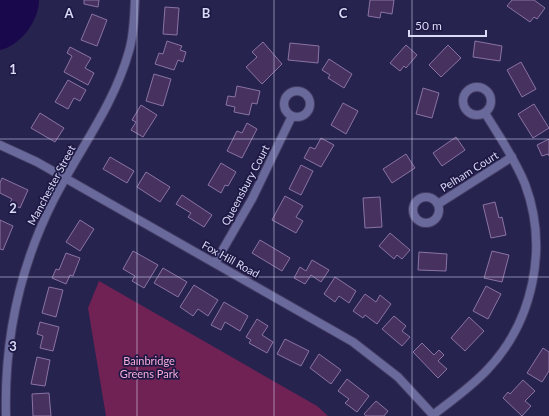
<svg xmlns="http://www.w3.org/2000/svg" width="549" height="416" font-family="Lato,sans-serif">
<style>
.green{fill:#712255}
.water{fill:#19084b}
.building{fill:#47325f;stroke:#8973a5}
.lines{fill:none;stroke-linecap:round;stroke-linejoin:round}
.minor-casing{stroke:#453f66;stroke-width:10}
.minor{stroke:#6a699c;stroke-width:8}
.grid{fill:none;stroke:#d9daf6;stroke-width:1;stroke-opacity:0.55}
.labels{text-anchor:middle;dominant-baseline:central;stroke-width:3.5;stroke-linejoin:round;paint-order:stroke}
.street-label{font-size:11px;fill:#d9daf6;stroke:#1e1844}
.park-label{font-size:11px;fill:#f6acd6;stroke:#1e1844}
.grid-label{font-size:13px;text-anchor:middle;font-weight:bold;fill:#d9daf6;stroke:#1e1844;stroke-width:3.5;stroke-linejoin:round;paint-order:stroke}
</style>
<rect width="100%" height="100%" fill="#27234f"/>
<path class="green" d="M99 281 317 406 328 416H106L88 308Z"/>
<path class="water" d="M0 0H39C39 21 20 46 0 50Z"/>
<g class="building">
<path d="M84 0H99L98 7 84 4Z"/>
<path d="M370 0H394L392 14 381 12 380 18 368 16Z"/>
<path d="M512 0H534L545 8 537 19 534 17 530 22 507 6Z"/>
<path d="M165 7 179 8 177 35 163 34Z"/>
<path d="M92 14 107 20 97 46 81 40Z"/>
<path d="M167 41 182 46 180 50 186 52 183 62 178 60 174 70 155 64 159 53 163 54Z"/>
<path d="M475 41 502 46 500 61 473 57Z"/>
<path d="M263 42 282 64 262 84 246 67 257 57 252 52Z"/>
<path d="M290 43 319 46 318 63 288 60Z"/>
<path d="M406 45 417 55 406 68 404 66 400 71 390 63Z"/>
<path d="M448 45 461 58 441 77 429 65Z"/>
<path d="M70 47 91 58 85 68 94 73 88 85 64 72 72 56 67 53Z"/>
<path d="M329 59 352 74 344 88 328 78 330 75 322 70Z"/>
<path d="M521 62 536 89 522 97 507 70Z"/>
<path d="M154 74 171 79 163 106 146 101Z"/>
<path d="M68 80 86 90 80 101 74 98 68 109 55 102Z"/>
<path d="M237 86 260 91 257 104 252 103 249 115 234 112 235 107 226 105 228 96 235 97Z"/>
<path d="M423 88 439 93 432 118 416 114Z"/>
<path d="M343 103 358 111 346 134 331 125Z"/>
<path d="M534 104 549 128 533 138 518 114Z"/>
<path d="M141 105 157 115 143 137 131 130 136 122 132 120Z"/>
<path d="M40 113 64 128 55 142 31 128Z"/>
<path d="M247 123 257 129 242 158 227 151 237 131 242 133Z"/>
<path d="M456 137 465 150 442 166 433 153Z"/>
<path d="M321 138 334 145 321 167 304 158 310 147 315 149Z"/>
<path d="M549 139V156L548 154 542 156 537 145Z"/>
<path d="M406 154 415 168 392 183 383 169Z"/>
<path d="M110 157 134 171 127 183 103 169Z"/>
<path d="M221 163 236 172 228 186 225 185 221 193 208 185Z"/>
<path d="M301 165 313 171 301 195 289 189Z"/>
<path d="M146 172 170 187 160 202 137 187Z"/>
<path d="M2 178 28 190 20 208 10 203 12 199 0 193V183Z"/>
<path d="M182 195 212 215 204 227 188 217 191 213 176 204Z"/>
<path d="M285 196 303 206 296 217 303 221 296 233 272 220Z"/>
<path d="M380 197 382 227 365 228 363 198Z"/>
<path d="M495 202 499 218 502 217 506 235 491 238 483 205Z"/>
<path d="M0 220 13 226 3 250 0 249Z"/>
<path d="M80 220 94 229 80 251 66 242Z"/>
<path d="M390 233 410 250 402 259 397 255 394 259 379 246Z"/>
<path d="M260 240 290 258 282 271 252 253Z"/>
<path d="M133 251 158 265 144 288 132 281 135 276 123 269Z"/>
<path d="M492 251 509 255 502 282 484 278Z"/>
<path d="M419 252 447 254 446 271 418 270Z"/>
<path d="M66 253 80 258 73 276 70 275 66 284 52 278 56 269 59 270Z"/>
<path d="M312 260 329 270 321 282 311 275 305 284 294 278 300 267 306 271Z"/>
<path d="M163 268 187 282 178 297 154 283Z"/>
<path d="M335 277 356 291 349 303 339 296 335 302 324 294Z"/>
<path d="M194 285 218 300 208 316 198 309 193 316 180 307Z"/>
<path d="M486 286 501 294 488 319 473 311Z"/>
<path d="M49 287 63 290 56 317 42 313Z"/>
<path d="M365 294 376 302 380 295 391 304 377 324 365 315 363 318 353 311Z"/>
<path d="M224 302 248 316 240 331 225 322 221 330 211 325Z"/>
<path d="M394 316 406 326 402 331 410 337 402 346 382 329Z"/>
<path d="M469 317 484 331 465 351 451 338Z"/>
<path d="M257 319 268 326 262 335 273 342 267 353 249 343 251 340 246 337Z"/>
<path d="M40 322 59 327 53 351 40 348 43 336 37 334Z"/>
<path d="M285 339 309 351 301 366 277 354Z"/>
<path d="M422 343 434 355 439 350 444 355 438 361 447 369 438 378 413 352Z"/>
<path d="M543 348 549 352V371L542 382 527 373Z"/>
<path d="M319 354 341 370 331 384 310 368Z"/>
<path d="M37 357 50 360 45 386 31 384Z"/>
<path d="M347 379 369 396 357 412 345 403 349 399 338 391Z"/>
<path d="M523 380 535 391 525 401 531 406 522 416 503 398 508 392 510 394Z"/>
<path d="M49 393 51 416H33L32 394Z"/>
<path d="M376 401 388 411 384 416H366L364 414Z"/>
</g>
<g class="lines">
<g class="minor-casing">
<g id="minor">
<circle cx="477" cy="101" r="14"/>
<circle cx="297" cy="104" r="13"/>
<path d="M0 145 37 162 353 342 398 377 434 416"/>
<circle cx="426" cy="210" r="13"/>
<path d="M438 204 512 157"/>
<path d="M215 263 252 199 292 116"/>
<path d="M433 415C451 401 471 387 487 370 533 322 549 248 525 184 515 159 499 136 485 113"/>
<path d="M6 416C4 339 19 268 54 199 79 150 114 105 129 51 134 35 134 17 135 0"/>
</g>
</g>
<use href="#minor" class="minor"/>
</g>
<path class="grid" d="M137 0V416M274 0V416M412 0V416M0 139H549M0 277H549"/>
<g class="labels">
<g class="street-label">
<text transform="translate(469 171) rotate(-32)">Pelham Court</text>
<text transform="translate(51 185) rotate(-62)">Manchester Street</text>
<text transform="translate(245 185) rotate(-62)">Queensbury Court</text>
<text transform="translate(231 259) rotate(29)">Fox Hill Road</text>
</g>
<g class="park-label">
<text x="149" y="360">Bainbridge<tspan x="149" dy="13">Greens Park</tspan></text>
</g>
</g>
<g class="grid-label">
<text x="69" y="18">A</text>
<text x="206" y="18">B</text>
<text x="343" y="18">C</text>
<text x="13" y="74">1</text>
<text x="13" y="213">2</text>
<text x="13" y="351">3</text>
</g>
<path d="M409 30v6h77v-6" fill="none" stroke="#d9daf6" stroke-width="2"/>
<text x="415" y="30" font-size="12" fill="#d9daf6" stroke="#1e1844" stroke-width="3" paint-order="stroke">50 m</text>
</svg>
